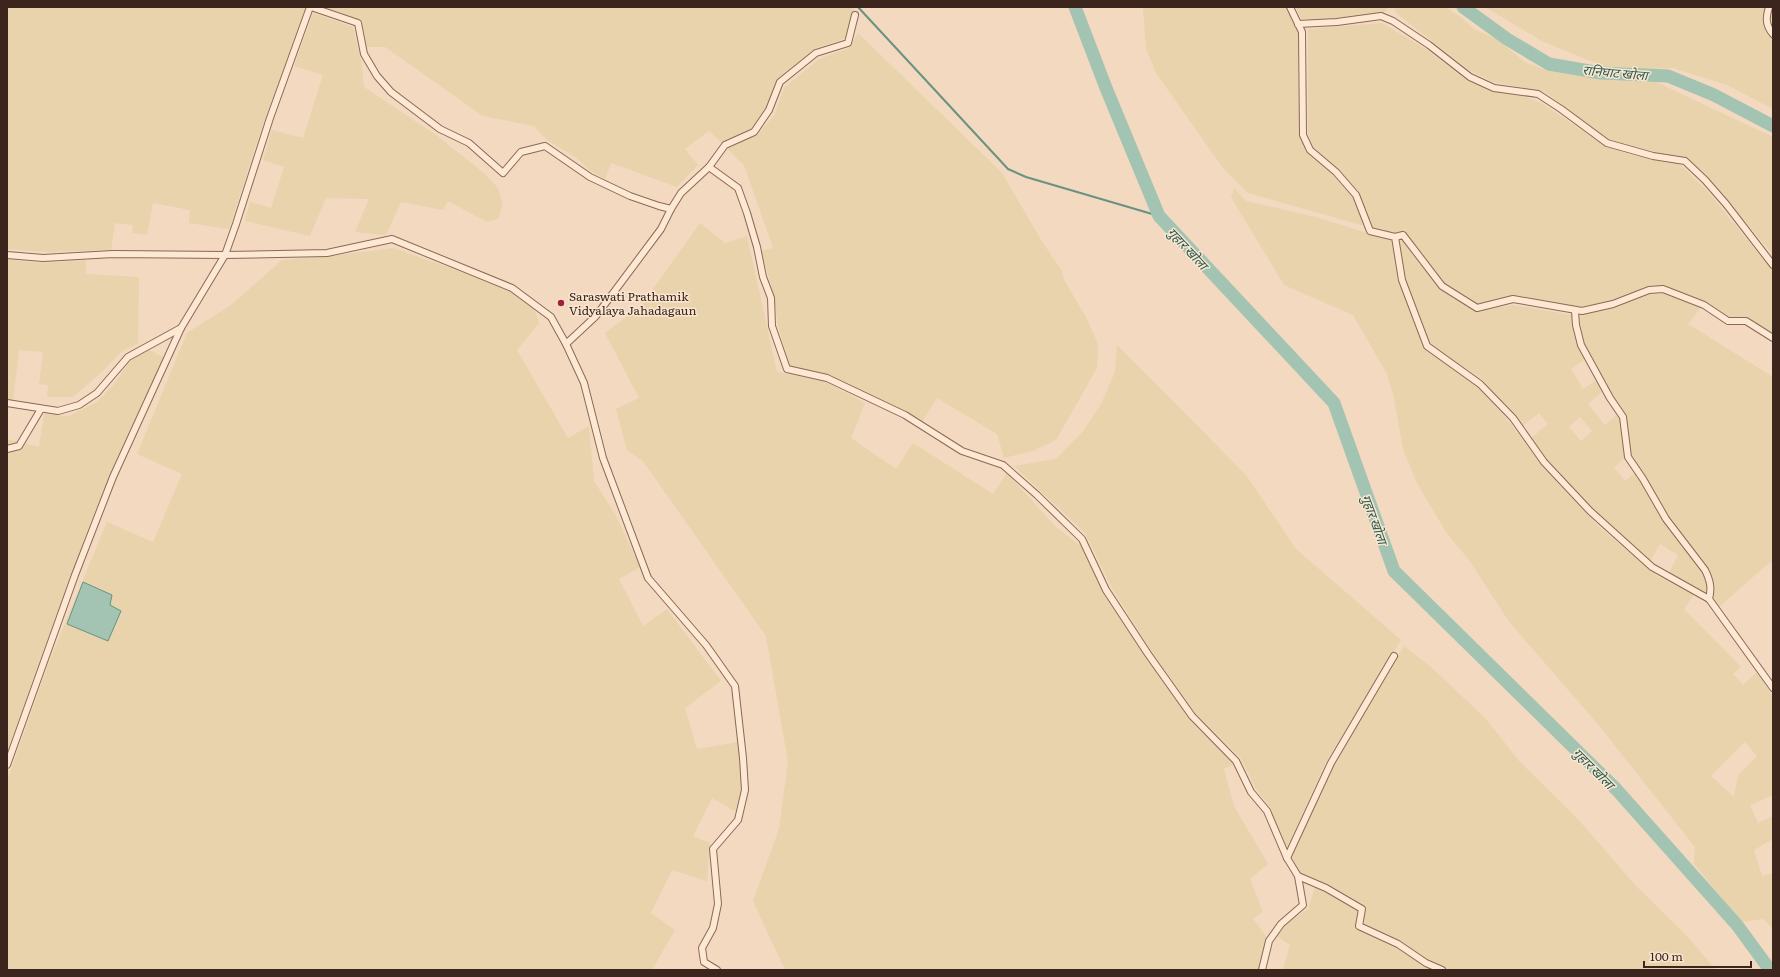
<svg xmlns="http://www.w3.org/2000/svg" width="1780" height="977" font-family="Literata,'Noto Sans Devanagari',serif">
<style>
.farmland{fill:#e8d3ac;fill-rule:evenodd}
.water{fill:#a3c3b3;stroke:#699280}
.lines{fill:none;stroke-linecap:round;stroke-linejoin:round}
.stream{stroke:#699280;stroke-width:2}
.river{stroke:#a3c3b3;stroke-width:13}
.street-casing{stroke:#8d6856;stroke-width:8}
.street{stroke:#fce8d3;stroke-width:6}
.poi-dot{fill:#a1203a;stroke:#f9e5d0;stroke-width:1.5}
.labels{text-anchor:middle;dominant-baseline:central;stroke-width:3;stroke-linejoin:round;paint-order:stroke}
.poi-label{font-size:12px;fill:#3b251c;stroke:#f9e5d0;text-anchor:start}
.water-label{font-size:13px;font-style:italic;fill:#295c4f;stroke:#f9e5d0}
</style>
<rect width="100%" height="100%" fill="#f2d9bf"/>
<g class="farmland">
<path d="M7 7H307L262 127 229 229 189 223 190 210 153 203 147 235 132 233 133 225 115 223 111 250 48 252 7 249Z"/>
<path d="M325 7H852L855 10 847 38 816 48 780 77 765 110 753 129 722 143 709 131 685 149 698 165 677 187 611 163 605 179 591 171 575 157 547 140 534 126 483 116 385 47H367L362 21Z"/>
<path d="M1143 7H1287L1299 33 1298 79 1303 142 1353 196 1364 226 1248 193 1223 168 1156 73 1146 49Z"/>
<path d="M1296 7H1387L1388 8 1383 14 1334 19H1301Z"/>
<path d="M1394 7H1445L1459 16 1474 29 1498 40 1526 63 1540 68 1577 76 1642 79 1654 81 1773 137V255L1728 201 1687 158 1653 154 1608 140 1545 92 1493 82 1469 70 1396 13Z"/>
<path d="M1485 7H1773V109L1727 85 1673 68 1612 70 1542 41Z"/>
<path d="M313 13 353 27 361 60 364 87 436 135 485 174 498 188 503 205 498 219 487 222 448 201 443 210 401 202 386 235 355 232 369 199 326 198 310 236 245 221 250 202 271 208 284 167 263 160 272 130 303 138 323 75 294 66Z"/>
<path d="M1382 23 1424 48 1468 81 1493 91 1523 96 1543 104 1597 141 1625 153 1667 163 1677 162 1688 172 1709 193 1773 271V337L1746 319 1729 320 1663 287 1582 309 1513 298 1477 306 1444 285 1404 233 1395 236 1371 229 1358 195 1337 170 1314 148 1308 134V29Z"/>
<path d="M858 33 1002 173 1043 243 1062 271 1064 280 1086 317 1098 344 1097 368 1056 440 1033 451 1004 458 997 434 937 398 921 423 869 395 790 367 778 326 774 296 761 251 773 248 744 165 727 149 758 134 775 114 784 88 819 59 849 48Z"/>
<path d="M1234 188 1246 201 1312 216 1393 241 1399 281 1425 347 1478 387 1507 419 1542 466 1598 526 1657 576 1695 593 1684 609 1741 667 1733 674 1743 685 1757 672 1773 697V795L1750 805 1758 823 1773 816V839L1754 850 1762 876 1773 873V929L1764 919 1741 922 1694 864 1695 847 1597 723 1510 623 1469 560 1446 532 1417 483 1403 449 1393 393 1386 372 1353 315 1284 285 1231 197ZM1745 742 1757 756 1738 775 1734 797 1711 776Z"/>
<path d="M700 223 725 243 747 236 777 372 826 382 865 403 851 438 896 469 913 443 993 494 1007 473 1056 527 1081 546 1104 595 1147 659 1194 722 1234 764 1224 769 1234 806 1268 864 1250 879 1263 912 1253 919 1267 937 1260 970H785L753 901 779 829 788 762 766 636 643 461 627 450 616 409 639 398 605 333 641 306Z"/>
<path d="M1403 240 1430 273 1477 311 1513 305 1572 315 1574 326 1587 358 1571 369 1583 389 1598 379 1603 391 1588 404 1605 425 1618 414 1622 419 1626 457 1614 467 1625 481 1637 472 1704 571 1709 590 1707 595 1669 573 1678 555 1660 544 1650 561 1592 509 1547 460 1531 438 1548 424 1539 413 1522 426 1482 379 1430 345 1404 279 1398 242ZM1580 417 1592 431 1581 441 1569 427Z"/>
<path d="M393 248 511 289 534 309 539 323 517 350 568 438 589 426 594 481 615 514 640 567 619 579 643 626 667 609 721 681 685 708 697 749 738 742 742 789 735 811 712 798 693 836 710 843 707 881 672 870 651 913 675 930 652 970H7V781L49 662 107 522 153 542 182 474 137 454 187 333 231 305 282 260 331 256Z"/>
<path d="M7 259 36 263 86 260V274L139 277 138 344 122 351 104 370 73 397H47L48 385 39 384 43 352 19 350 13 401 7 399Z"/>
<path d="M1649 293 1672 294 1702 306 1688 324 1773 377V561L1764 567 1719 607 1712 597 1710 578 1668 518 1630 457 1625 417 1607 389 1584 344 1578 325 1577 315Z"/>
<path d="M1117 345 1246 475 1296 549 1401 640 1326 762 1287 847 1279 834 1270 807 1256 789 1240 757 1195 713 1152 652 1113 590 1085 533 1014 466 1056 459 1084 430 1101 404 1115 372Z"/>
<path d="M147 349 165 358 91 520 7 752V439L39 447 44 414 69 416 97 402 115 383 133 357Z"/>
<path d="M1404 646 1431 667 1486 719 1519 761 1577 818 1636 886 1686 935 1716 970H1283L1290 945 1277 936 1287 923 1308 909 1315 887 1300 872 1291 855 1333 765Z"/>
</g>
<path class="water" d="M83 582 112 595 110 605 121 611 108 641 67 624Z"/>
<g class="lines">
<path class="stream" d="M858 7 1008 169 1026 177 1159 216"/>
<g class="river">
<path d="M1075 7 1106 88 1159 216 1334 403 1394 571 1616 789 1737 925 1770 970"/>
<path d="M1463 7 1507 39 1549 64 1601 73 1668 76 1714 95 1773 126"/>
</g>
<g class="street-casing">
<g id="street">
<path d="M311 7 358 23 364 54 377 76 391 92 440 129 469 143 503 173 521 152 545 146 590 177 630 196 659 206 671 209"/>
<path d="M1290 7 1302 32 1303 135 1310 150 1336 172 1356 195 1370 231 1395 237 1402 280 1427 346 1480 384 1513 418 1544 462 1590 511 1652 567 1709 599 1773 688"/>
<path d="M1769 7C1766 17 1765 25 1773 34"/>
<path d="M1298 24 1337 22 1381 16 1393 21 1429 45 1470 77 1494 88 1538 94 1561 109 1607 143 1653 156 1685 161 1705 180 1726 204 1773 265"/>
<path d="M709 167 738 188 747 213 757 247 763 277 771 298 772 326 787 369 827 378 905 415 962 451 1003 465 1037 495 1082 539 1106 590 1148 654 1192 716 1236 761 1251 792 1267 811 1287 858 1298 876 1326 888 1362 909 1359 926 1398 944 1426 963 1442 970"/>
<path d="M1395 237 1403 235 1442 286 1477 308 1513 299 1582 311 1613 304 1649 290 1663 289 1704 305 1728 321H1746L1773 338"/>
<path d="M7 255 43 258 113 254 225 255 327 253 392 239 512 288 551 317 566 344 584 383 603 458 648 578 706 645 735 686 743 758 745 790 738 820 713 849 718 904 713 928 702 948 704 962 717 970"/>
<path d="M1575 311 1576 325 1581 345 1610 398 1623 417 1628 457 1643 479 1666 519 1705 570C1710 580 1712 588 1709 599"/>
<path d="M566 344 596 316 661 229 671 209 681 193 709 167 725 145 754 132 769 110 780 82 816 53 848 43 855 15"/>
<path d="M7 403 58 411 79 405 97 393 128 357 181 328"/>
<path d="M7 449 19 446 41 409"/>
<path d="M7 765 75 575 113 477 181 328 225 255 236 224 270 118 310 7"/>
<path d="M1287 858 1331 763 1394 656"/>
<path d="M1262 970 1269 941 1281 924 1303 905 1298 876"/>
</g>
</g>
<use href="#street" class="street"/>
</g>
<circle class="poi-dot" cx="561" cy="303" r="4"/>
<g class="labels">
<g class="poi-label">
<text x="569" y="296">Saraswati Prathamik<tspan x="569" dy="14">Vidyalaya Jahadagaun</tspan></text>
</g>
<g class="water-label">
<text transform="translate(1615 72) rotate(5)">रानिघाट खोला</text>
<text transform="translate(1188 248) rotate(47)">गुहार खोला</text>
<text transform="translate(1375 519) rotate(70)">गुहार खोला</text>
<text transform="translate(1594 768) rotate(45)">गुहार खोला</text>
</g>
</g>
<rect width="1780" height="977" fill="none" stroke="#3b251c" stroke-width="16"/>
<path d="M1644 961v6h107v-6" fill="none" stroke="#3b251c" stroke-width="2"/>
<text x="1650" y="961" font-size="12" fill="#3b251c" stroke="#f9e5d0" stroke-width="3" paint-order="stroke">100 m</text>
</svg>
